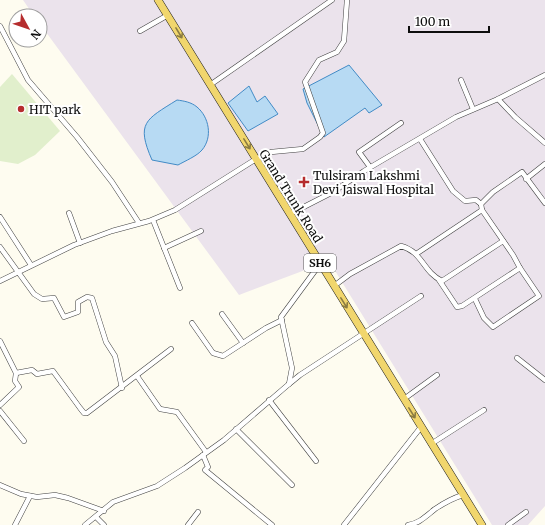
<svg xmlns="http://www.w3.org/2000/svg" width="545" height="525" font-family="Merriweather,serif">
<style>
.industrial{fill:#ebe3ec}
.pitch{fill:#e1efcc}
.water{fill:#b7daf3;stroke:#428bc6}
.lines{fill:none;stroke-linecap:round;stroke-linejoin:round}
.street-casing{stroke:#414141;stroke-width:5.5}
.primary-casing{stroke:#1f1f1f;stroke-width:8}
.street{stroke:#fff;stroke-width:4.5}
.primary{stroke:#f1d66d;stroke-width:7}
.oneway{stroke:#8b7c42}
.poi-dot{fill:#b62d2e;stroke:#fff;stroke-width:1.5}
.labels{text-anchor:middle;dominant-baseline:central;stroke-width:4;stroke-linejoin:round;paint-order:stroke}
.shield{fill:#fff;stroke:#565656;stroke-width:1}
.shield-label{font-size:11px;font-weight:bold;fill:#0e0e0e}
.poi-label{font-size:12px;fill:#0e0e0e;stroke:#fff;text-anchor:start}
.street-label{font-size:12px;fill:#0e0e0e;stroke:#fff}
</style>
<rect width="100%" height="100%" fill="#fefcf0"/>
<path class="industrial" d="M23 0H545V506L528 525H492L329 261 239 295 40 24V16H34Z"/>
<path class="pitch" d="M12 74 60 131 35 155 18 164 0 161V87Z"/>
<g class="water">
<path d="M349 65 382 105 369 113 365 108 324 137 307 103 303 89Z"/>
<path d="M249 86 257 102 265 96 278 114 248 131 228 103Z"/>
<path d="M177 100C184 101 191 102 197 107 209 117 213 137 202 150 197 156 185 161 178 165L152 160C136 123 145 120 177 100Z"/>
</g>
<g class="lines">
<g class="street-casing">
<g id="street">
<path d="M0 26 28 80 77 137 112 182 139 223"/>
<path d="M140 31 168 15"/>
<path d="M461 80 473 109"/>
<path d="M210 85 332 0"/>
<path d="M498 99 515 117 545 143"/>
<path d="M420 139 453 191 465 201 476 200 481 204"/>
<path d="M370 167 359 152 401 123"/>
<path d="M526 179 545 164"/>
<path d="M482 210 481 204 493 192 522 172 545 203"/>
<path d="M69 213 80 243"/>
<path d="M290 214 333 192 364 171 456 117 498 99 545 75"/>
<path d="M0 217 31 265"/>
<path d="M153 220 180 288"/>
<path d="M0 247 34 294 42 299 54 298 64 317 78 312V302L87 297 92 298 106 342 115 356 122 388"/>
<path d="M164 248 201 231"/>
<path d="M416 254 482 210 513 255 520 268 462 306 457 307 439 280"/>
<path d="M0 281 74 245 112 231 149 221 175 210 256 159 271 152 303 149 320 137 323 133 305 82 319 60 337 52 344 41 347 0"/>
<path d="M334 286 350 274 401 246C423 252 422 271 442 281L503 241"/>
<path d="M475 299 484 318 493 327 539 296 520 268"/>
<path d="M222 314 243 343"/>
<path d="M192 323 213 353 223 356 266 328 282 320"/>
<path d="M0 341 16 373 15 381 19 387 0 405"/>
<path d="M517 358 545 380"/>
<path d="M16 373 32 370 37 374 53 371 80 408 84 413H87L171 349"/>
<path d="M137 376 160 409 177 412 206 452"/>
<path d="M289 384 300 375 421 296"/>
<path d="M404 399 437 375"/>
<path d="M269 400 316 461"/>
<path d="M0 411 24 441"/>
<path d="M236 429 292 485"/>
<path d="M431 444 484 410"/>
<path d="M203 455 208 467 205 470 272 525"/>
<path d="M0 485 21 494 37 497 55 495 68 498 104 511"/>
<path d="M96 517 104 525"/>
<path d="M15 525 30 496"/>
<path d="M85 525 113 502 157 486 185 468 224 440 289 384 292 368 281 317 320 264"/>
<path d="M188 525 198 512"/>
<path d="M344 525 421 427"/>
<path d="M408 525C420 523 426 516 435 509 444 503 453 498 463 495"/>
<path d="M508 525 526 512"/>
</g>
</g>
<g class="primary-casing">
<path id="primary" d="M158 0 482 525"/>
</g>
<use href="#street" class="street"/>
<use href="#primary" class="primary"/>
</g>
<defs><path id="oneway-shaft" d="M-6 0H5M1.5-3L5.5 0L1.5 3" fill="none" stroke-width="1.6" stroke-linecap="round" stroke-linejoin="round"/></defs>
<g class="oneway">
<use href="#oneway-shaft" transform="translate(179 33) rotate(59)"/>
<use href="#oneway-shaft" transform="translate(247 144) rotate(58)"/>
<use href="#oneway-shaft" transform="translate(344 303) rotate(58)"/>
<use href="#oneway-shaft" transform="translate(412 413) rotate(58)"/>
</g>
<g class="poi-dot">
<circle cx="21" cy="109" r="4"/>
<path d="M302 176h4v4h4v4h-4v4h-4v-4h-4v-4h4z"/>
</g>
<g class="labels">
<rect class="shield" x="304" y="254" width="32" height="18" rx="3"/>
<g class="shield-label">
<text x="320" y="263">SH6</text>
</g>
<g class="poi-label">
<text x="29" y="109">HIT park</text>
<text x="313" y="175">Tulsiram Lakshmi<tspan x="313" dy="14">Devi Jaiswal Hospital</tspan></text>
</g>
<g class="street-label">
<text transform="translate(291 196) rotate(58)">Grand Trunk Road</text>
</g>
</g>
<g transform="translate(28 28) rotate(130)"><circle r="19" fill="#ffffff" stroke="#9f9f9f"/>
<path d="M0-3L7 15L0 10L-7 15Z" fill="#b62d2e"/>
<text y="-6" font-size="11" font-weight="bold" text-anchor="middle" fill="#0e0e0e">N</text>
</g>
<path d="M409 26v6h80v-6" fill="none" stroke="#0e0e0e" stroke-width="2"/>
<text x="415" y="26" font-size="12" fill="#0e0e0e" stroke="#ffffff" stroke-width="3" paint-order="stroke">100 m</text>
</svg>
